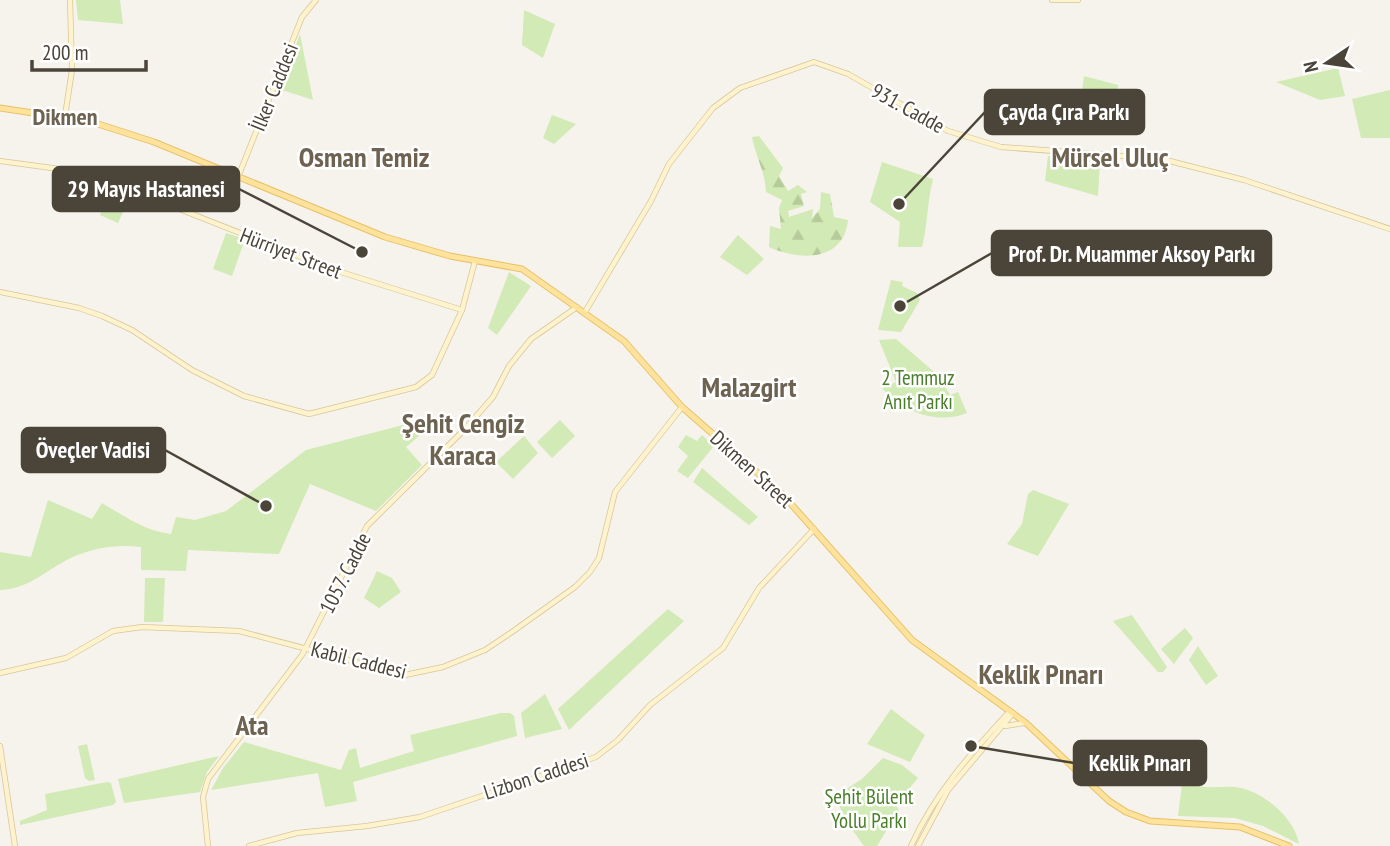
<svg xmlns="http://www.w3.org/2000/svg" width="1390" height="846" font-family="'PT Sans Narrow',sans-serif">
<style>
.green{fill:#d2eab5}
.forest{fill:url(#forest-firs)}
.lines{fill:none;stroke-linecap:round;stroke-linejoin:round}
.secondary-casing{stroke:#d6c79b;stroke-width:6}
.primary-casing{stroke:#e6c16a;stroke-width:7}
.secondary{stroke:#fff3cd;stroke-width:4.5}
.primary{stroke:#ffe39c;stroke-width:5}
.labels{text-anchor:middle;dominant-baseline:central;stroke-width:5;stroke-linejoin:round;paint-order:stroke}
.street-label{font-size:21px;fill:#4b4439;stroke:#fff}
.park-label{font-size:21px;fill:#4a7f2a;stroke:#fff}
.quarter-label{font-size:24px;font-weight:bold;fill:#6e6250;stroke:#fff}
.district-label{font-size:28px;font-weight:bold;fill:#6e6250;stroke:#fff}
.leader{fill:none;stroke:#4b4439;stroke-width:2.5}
.callout-dot{fill:#4b4439;stroke:#fff;stroke-width:2.5}
.callout{fill:#4b4439;stroke:#4b4439;stroke-width:2.5}
.callout-label{font-size:23px;text-anchor:middle;font-weight:bold;fill:#fff}
</style>
<defs>
<pattern id="forest-firs" width="22" height="20" patternUnits="userSpaceOnUse" patternTransform="scale(1.75)"><rect width="22" height="20" fill="#d2eab5"/><path d="M5 1l3.5 6h-7zM16 11l3.5 6h-7z" fill="#b6ca9c"/></pattern>
</defs>
<rect width="100%" height="100%" fill="#f6f3ec"/>
<g class="green">
<path d="M76 0H120L123 24 78 20Z"/>
<path d="M524 10 555 24 543 58 522 45Z"/>
<path d="M300 34 313 100 279 89Z"/>
<path d="M1338 68 1345 96 1320 100 1276 82Z"/>
<path d="M1084 76 1118 85 1115 108 1080 105Z"/>
<path d="M1390 90V138H1361L1352 99Z"/>
<path d="M552 115 576 124 554 144 543 138Z"/>
<path d="M1048 156 1100 161 1098 196 1045 181Z"/>
<path d="M882 162 933 179C927 202 928 224 922 247H898L900 222 870 202Z"/>
<path d="M110 193 128 201 118 223 100 215Z"/>
<path d="M226 233 245 239 232 276 213 269Z"/>
<path d="M738 235 764 259 747 275 720 257Z"/>
<path d="M509 272 531 286 497 335 488 328Z"/>
<path d="M891 280 903 282 902 286 917 293 920 300 901 332 878 330Z"/>
<path d="M896 339 940 377 950 395 958 392 967 413C937 425 903 412 882 388L896 382 879 340Z"/>
<path d="M434 417 437 421 406 447 422 465 376 511 310 484 279 554 188 550 186 571 141 570V547C119 544 96 547 75 556 49 567 31 589 0 590V552L31 557 48 500 92 519 102 503C124 516 145 531 171 534L176 517 195 520 226 511 306 450Z"/>
<path d="M560 420 575 436 552 458 537 442Z"/>
<path d="M686 435 697 441 702 435 714 446 688 478 677 471 688 456 678 447Z"/>
<path d="M524 436 538 453 513 479 496 462Z"/>
<path d="M702 468 758 517 749 525 693 482Z"/>
<path d="M1033 490 1069 504 1038 556 1007 544 1022 524 1028 494Z"/>
<path d="M377 571 392 578 401 592 379 608 364 598Z"/>
<path d="M145 578H165L163 622H144Z"/>
<path d="M668 609 684 621 569 730 558 709Z"/>
<path d="M1132 615 1167 667 1163 672H1158L1113 621Z"/>
<path d="M1185 628 1193 638 1174 664 1161 649Z"/>
<path d="M1198 646 1218 676 1206 685 1189 660Z"/>
<path d="M545 694 562 729 525 738 521 713Z"/>
<path d="M891 709 925 735 910 762 867 744Z"/>
<path d="M501 713H510L514 716 517 736 353 782 357 801 325 807 318 773 211 790 223 768 244 742 341 770 349 750 356 748 360 768 414 751 410 735Z"/>
<path d="M87 744 95 780 89 781 85 778 78 746Z"/>
<path d="M219 756 207 772 200 792 124 803 118 779Z"/>
<path d="M883 758 902 765 918 778 895 805 899 810 877 846H864L846 821 835 796 862 779Z"/>
<path d="M1183 776C1202 795 1220 783 1241 788 1266 794 1295 819 1299 844L1263 826 1235 818 1178 816Z"/>
<path d="M107 782 111 783 116 802 113 805 20 825V821L47 810 45 794Z"/>
</g>
<path class="forest" d="M759 136 783 168 779 176 788 191 798 185 807 192 801 194 804 206 788 211 789 217 813 209 812 218 820 209 821 192 830 194 834 217 848 220C844 262 799 261 769 247L770 226 781 229 779 208 782 200 766 192C765 171 756 158 752 137Z"/>
<g class="lines">
<g class="secondary-casing">
<g id="secondary">
<path d="M1052 0H1078"/>
<path d="M65 116 72 70 70 0"/>
<path d="M0 161 74 171 139 193 331 269 462 310"/>
<path d="M238 177 302 17 316 0"/>
<path d="M0 292 79 308 102 316 132 330 192 370 244 396 309 414 416 387 432 375 462 310 475 261"/>
<path d="M585 312 651 201 669 164 713 108 740 88 814 62 848 74 948 131 1001 147 1162 159 1244 180 1390 229"/>
<path d="M0 673 66 658 113 631 142 627 239 631 405 675 443 667 485 650 512 632 575 587 590 572 599 558 615 492 682 407"/>
<path d="M1005 726 1024 723"/>
<path d="M0 746 15 846"/>
<path d="M208 846 203 797 208 779 302 655 367 526 464 430 493 397 509 366 531 339 577 307"/>
<path d="M249 846 297 833 367 826 420 817 596 757 618 740 650 705 723 648 759 588 814 529"/>
<path d="M911 846C935 793 971 753 1010 711"/>
<path d="M918 846 948 790 1013 713"/>
</g>
</g>
<g class="primary-casing">
<path id="primary" d="M0 108 92 122 154 142 385 237 450 256 522 269 624 341 682 407 783 495 912 640 1026 723 1109 801 1126 812 1150 821 1240 827 1289 846"/>
</g>
<use href="#secondary" class="secondary"/>
<use href="#primary" class="primary"/>
</g>
<g class="labels">
<g class="street-label">
<text transform="translate(274 87) rotate(-68)">İlker Caddesi</text>
<text transform="translate(908 108) rotate(29)">931. Cadde</text>
<text transform="translate(291 253) rotate(21)">Hürriyet Street</text>
<text transform="translate(752 469) rotate(42)">Dikmen Street</text>
<text transform="translate(345 573) rotate(-63)">1057. Cadde</text>
<text transform="translate(359 660) rotate(14)">Kabil Caddesi</text>
<text transform="translate(536 776) rotate(-18)">Lizbon Caddesi</text>
</g>
<g class="park-label">
<text x="918" y="377">2 Temmuz<tspan x="918" dy="24">Anıt Parkı</tspan></text>
<text x="869" y="796">Şehit Bülent<tspan x="869" dy="24">Yollu Parkı</tspan></text>
</g>
<g class="quarter-label">
<text x="65" y="116">Dikmen</text>
</g>
<g class="district-label">
<text x="364" y="156">Osman Temiz</text>
<text x="1110" y="156">Mürsel Uluç</text>
<text x="749" y="386">Malazgirt</text>
<text x="463" y="422">Şehit Cengiz<tspan x="463" dy="32">Karaca</tspan></text>
<text x="1041" y="673">Keklik Pınarı</text>
<text x="252" y="724">Ata</text>
</g>
</g>
<path class="leader" d="M899 204L985 112M362 252L239 189M900 306L992 253M266 506L165 450M971 746L1074 763"/>
<g class="callout-dot">
<circle cx="899" cy="204" r="7"/>
<circle cx="362" cy="252" r="7"/>
<circle cx="900" cy="306" r="7"/>
<circle cx="266" cy="506" r="7"/>
<circle cx="971" cy="746" r="7"/>
</g>
<g class="callout">
<rect x="985" y="90" width="159" height="44" rx="7"/>
<rect x="53" y="167" width="186" height="44" rx="7"/>
<rect x="992" y="231" width="279" height="44" rx="7"/>
<rect x="22" y="428" width="143" height="44" rx="7"/>
<rect x="1074" y="741" width="132" height="44" rx="7"/>
</g>
<g class="callout-label">
<text x="1064" y="120">Çayda Çıra Parkı</text>
<text x="146" y="197">29 Mayıs Hastanesi</text>
<text x="1132" y="262">Prof. Dr. Muammer Aksoy Parkı</text>
<text x="93" y="458">Öveçler Vadisi</text>
<text x="1140" y="771">Keklik Pınarı</text>
</g>
<g transform="translate(1327 63) rotate(257)" stroke="#ffffff" stroke-width="5" paint-order="stroke">
<path d="M0-5L12 26L0 18L-12 26Z" fill="#4b4439"/>
<text y="-10" font-size="19" font-weight="bold" text-anchor="middle" fill="#4b4439">N</text>
</g>
<path d="M32 60v10h114v-10" fill="none" stroke="#4b4439" stroke-width="3.5"/>
<text x="42" y="60" font-size="21" fill="#4b4439" stroke="#ffffff" stroke-width="5" paint-order="stroke">200 m</text>
</svg>
